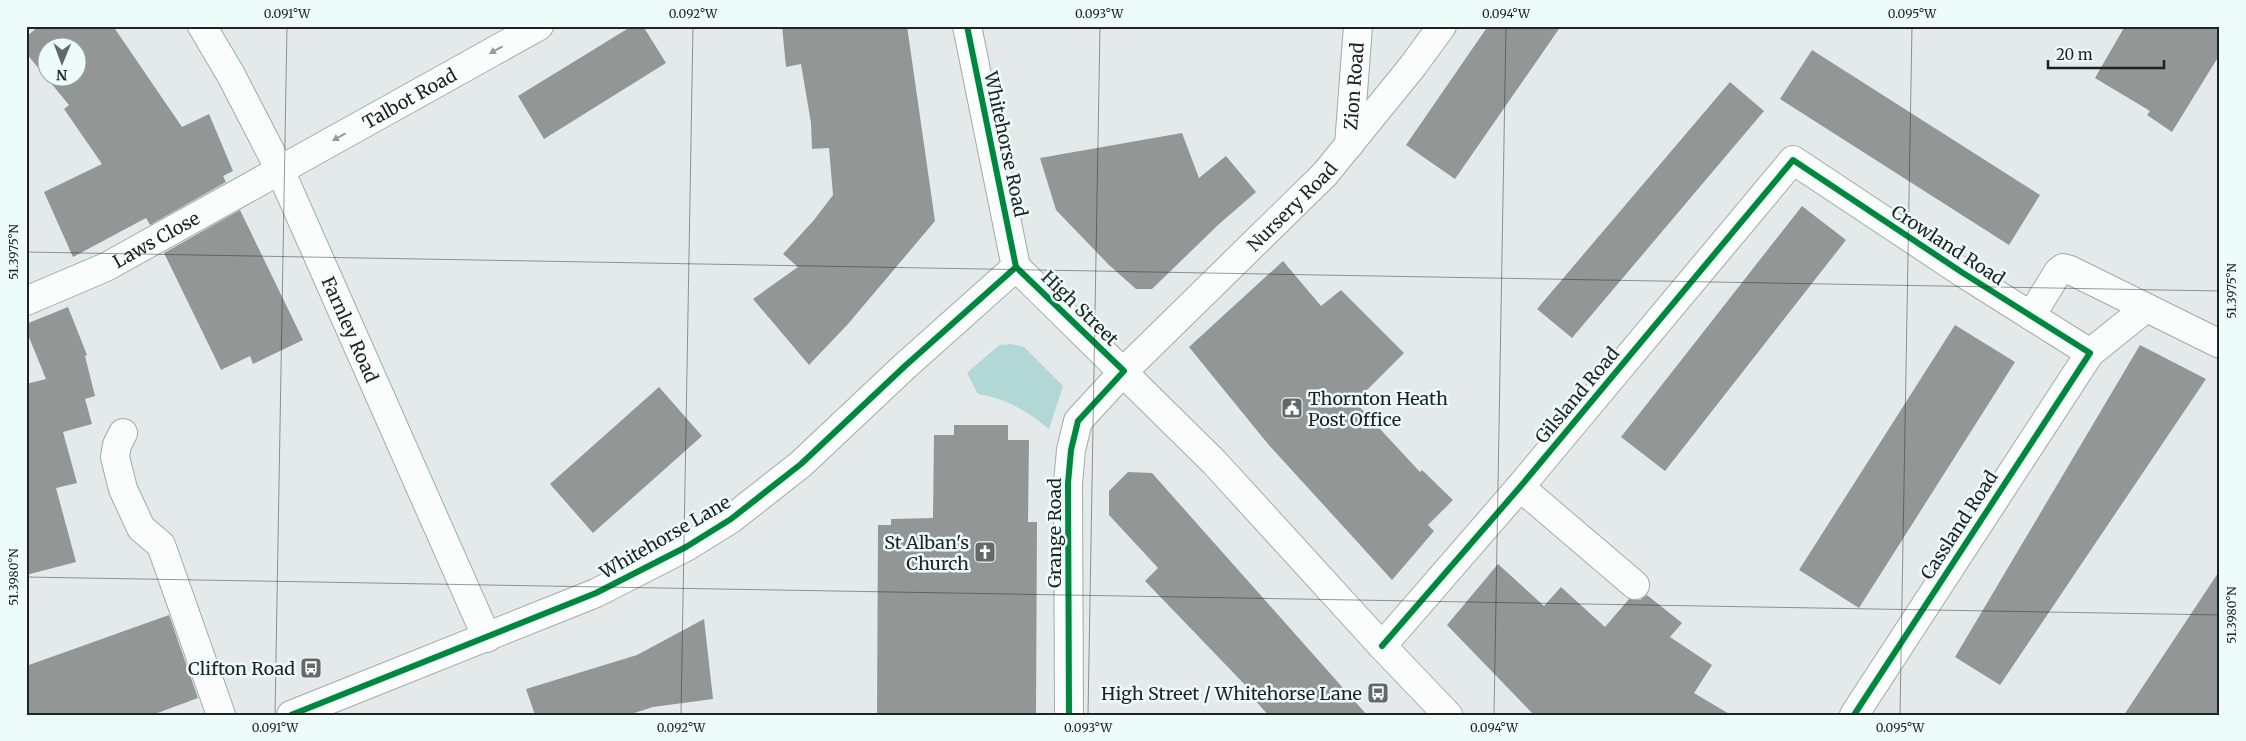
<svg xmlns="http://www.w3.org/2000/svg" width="2246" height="741" font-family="Merriweather,serif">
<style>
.green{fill:#b1d8d4}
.building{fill:#929796;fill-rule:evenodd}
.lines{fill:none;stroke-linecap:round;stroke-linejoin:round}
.minor-casing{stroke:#a5a9a9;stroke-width:30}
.major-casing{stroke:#a5a9a9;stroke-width:30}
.minor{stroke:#fbfcfc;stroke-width:28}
.major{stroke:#fbfcfc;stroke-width:28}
.cycleway-casing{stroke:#edfbf9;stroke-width:9}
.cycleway{stroke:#00873e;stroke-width:6}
.oneway{fill:#989a9a}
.ticks{fill:none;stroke:#1e2322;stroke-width:1;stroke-opacity:0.45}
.labels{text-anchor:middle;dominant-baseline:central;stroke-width:5;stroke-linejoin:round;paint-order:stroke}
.street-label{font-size:18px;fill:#1e2322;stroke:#edfbf9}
.poi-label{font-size:18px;fill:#1e2322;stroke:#edfbf9;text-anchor:end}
.neatline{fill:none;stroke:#1e2322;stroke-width:2}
.ticks-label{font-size:12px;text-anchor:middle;fill:#1e2322}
</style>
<rect width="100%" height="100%" fill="#e4eaea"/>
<path class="green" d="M1011 344 1024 347 1063 386 1049 429C1027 410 1006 399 978 394L967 373 999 345Z"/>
<g class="building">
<path d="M39 26H113L182 127 209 114 233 171 223 176 226 182 150 225 146 218 73 257 44 192 102 164 64 109 69 105 26 53V37ZM48 48H78V78H48Z"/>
<path d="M632 26H643L666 63 544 139 518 96Z"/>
<path d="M782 26H907L935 221 848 324 809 365 753 299 798 267 783 254 814 220 833 195 829 148 812 149 811 123 801 64 786 67Z"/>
<path d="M1488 26H1561L1455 179 1406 145Z"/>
<path d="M2125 26H2220V54L2172 132 2147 115 2150 111 2095 78Z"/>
<path d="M1812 50 2040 195 2009 245 1780 99Z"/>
<path d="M1730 82 1764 111 1572 338 1537 309Z"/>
<path d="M1182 133 1199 178 1226 156 1256 192 1218 225 1152 289H1136L1109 265 1056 210 1040 158Z"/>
<path d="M1802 206 1846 240 1665 471 1621 437Z"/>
<path d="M240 210 303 340 253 364 250 356 221 370 164 253Z"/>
<path d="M1283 261 1321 306 1341 290 1404 353 1355 402 1420 472 1422 470 1453 500 1428 525 1434 531 1392 580 1268 444 1189 347Z"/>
<path d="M68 307 87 355 85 356 95 396 85 399 92 424 63 432 77 483 56 488 76 562 26 575V384L46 379 26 330V324Z"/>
<path d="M1955 325 2015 362 1859 608 1799 570Z"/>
<path d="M2140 345 2206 379 2000 685 1955 657Z"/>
<path d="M659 387 702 436 593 533 550 484Z"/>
<path d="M954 425H1008V440H1029L1028 522H1037L1036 715H877L878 525H891V519L933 518 934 435H954Z"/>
<path d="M1128 472 1152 473 1367 715H1268L1248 692 1250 690 1145 581 1158 568 1109 515V491Z"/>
<path d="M1498 564 1544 606 1561 587 1605 627 1629 599 1640 600 1647 595 1682 623 1670 637 1712 665 1694 693 1731 715H1534L1447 625Z"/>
<path d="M2220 570V715H2124Z"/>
<path d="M169 615 198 698 152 715H26V666Z"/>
<path d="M704 619 713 699 653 707 628 715H535L526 689 637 655Z"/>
</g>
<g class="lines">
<g class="minor-casing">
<g id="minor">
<path id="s1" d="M202 26 231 75 280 170 487 638"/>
<path id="s2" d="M1349 145 1358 26"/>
<path id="s3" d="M26 301 106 267 539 26"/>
<path d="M2031 316 2058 272 2063 268 2070 270 2220 344"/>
<path id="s4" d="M1124 371 1325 174 1412 67 1442 26"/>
<path d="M123 433 117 445 115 457 123 489 141 528 161 545 221 715"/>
<path d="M1520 487 1635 585"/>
<path d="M1382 646 1520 487 1793 160 1963 273 2090 353"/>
<path d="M1854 715 2090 353 2146 308"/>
</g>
</g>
<g class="major-casing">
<g id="major">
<path d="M967 26 1016 267"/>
<path d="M1016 267 1214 462 1382 646 1448 715"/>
<path d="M291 715 596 593 686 547 731 519 801 464 905 366 1016 267"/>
<path d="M1069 715 1068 483 1071 450 1078 421 1124 371"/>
</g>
</g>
<use href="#minor" class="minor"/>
<use href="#major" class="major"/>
<g class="cycleway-casing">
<g id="cycleway">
<path d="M967 26 1016 267"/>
<path d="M1016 267 1124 371 1078 421 1071 450 1068 483 1069 715"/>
<path d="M1382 646 1520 487 1793 160 1963 273 2090 353 1854 715"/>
<path d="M291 715 596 593 686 547 731 519 801 464 905 366 1016 267"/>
</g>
</g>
<use href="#cycleway" class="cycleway"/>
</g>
<defs><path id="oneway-solid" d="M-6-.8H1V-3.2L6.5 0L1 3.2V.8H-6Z" transform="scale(1.25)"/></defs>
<g class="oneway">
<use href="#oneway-solid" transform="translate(496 50) rotate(151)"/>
<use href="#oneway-solid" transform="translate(339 137) rotate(151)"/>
</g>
<path class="ticks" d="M26 252 2220 291M26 577 2220 615M275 715 287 26M681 715 693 26M1088 715 1100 26M1494 715 1506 26M1900 715 1912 26"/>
<defs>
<g id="civic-square" transform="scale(1.125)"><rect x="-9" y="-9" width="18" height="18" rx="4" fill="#636968" stroke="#edfbf9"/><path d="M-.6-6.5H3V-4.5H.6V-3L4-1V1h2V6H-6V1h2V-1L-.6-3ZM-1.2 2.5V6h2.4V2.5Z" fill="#fff"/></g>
<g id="church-square" transform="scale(1.125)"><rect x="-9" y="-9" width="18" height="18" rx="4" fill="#636968" stroke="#edfbf9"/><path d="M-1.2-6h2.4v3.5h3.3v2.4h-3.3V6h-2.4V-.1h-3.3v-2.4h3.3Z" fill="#fff"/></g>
<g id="bus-square" transform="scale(1.125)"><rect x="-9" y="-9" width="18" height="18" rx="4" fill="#636968" stroke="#edfbf9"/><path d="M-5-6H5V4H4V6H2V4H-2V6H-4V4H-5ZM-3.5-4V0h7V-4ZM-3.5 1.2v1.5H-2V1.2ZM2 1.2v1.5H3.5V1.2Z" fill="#fff"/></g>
</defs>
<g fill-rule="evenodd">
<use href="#civic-square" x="1292" y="408"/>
<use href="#church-square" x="985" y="552"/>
<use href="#bus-square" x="311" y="668"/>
<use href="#bus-square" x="1378" y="693"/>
</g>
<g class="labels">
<g class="street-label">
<text stroke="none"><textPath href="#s2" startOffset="59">Zion Road</textPath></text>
<text stroke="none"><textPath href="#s3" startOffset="434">Talbot Road</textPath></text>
<text transform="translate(1006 144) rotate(78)">Whitehorse Road</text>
<text stroke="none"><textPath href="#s4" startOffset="235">Nursery Road</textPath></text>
<text stroke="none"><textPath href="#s3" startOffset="144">Laws Close</textPath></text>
<text transform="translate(1948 245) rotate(33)">Crowland Road</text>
<text transform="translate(1080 308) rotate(44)">High Street</text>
<text stroke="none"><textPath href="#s1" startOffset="338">Farnley Road</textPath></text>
<text transform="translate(1577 395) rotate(-50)">Gilsland Road</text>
<text transform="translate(1959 525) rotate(-57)">Cassland Road</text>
<text transform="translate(1054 533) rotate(-90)">Grange Road</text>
<text transform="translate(665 537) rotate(-30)">Whitehorse Lane</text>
</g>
<g class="poi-label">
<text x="1308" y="398" text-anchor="start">Thornton Heath<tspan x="1308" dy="21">Post Office</tspan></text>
<text x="969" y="542">St Alban's<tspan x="969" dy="21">Church</tspan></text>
<text x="295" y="668">Clifton Road</text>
<text x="1362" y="693">High Street / Whitehorse Lane</text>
</g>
</g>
<rect width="2246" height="741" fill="none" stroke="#edfbf9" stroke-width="55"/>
<g transform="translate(62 62) rotate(181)"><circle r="24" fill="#edfbf9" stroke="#9aa5a3"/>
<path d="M0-4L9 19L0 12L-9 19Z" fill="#636968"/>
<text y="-8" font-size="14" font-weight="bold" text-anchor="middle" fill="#1e2322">N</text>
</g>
<path d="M2048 60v8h116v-8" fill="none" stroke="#1e2322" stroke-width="2.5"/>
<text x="2056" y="60" font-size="15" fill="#1e2322" stroke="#edfbf9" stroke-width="4" paint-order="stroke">20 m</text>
<rect x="28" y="28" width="2190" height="686" class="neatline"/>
<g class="ticks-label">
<text x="287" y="18">0.091°W</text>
<text x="693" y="18">0.092°W</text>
<text x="1099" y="18">0.093°W</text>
<text x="1506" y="18">0.094°W</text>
<text x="1912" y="18">0.095°W</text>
<text transform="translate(14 252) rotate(-90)" y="4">51.3975°N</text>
<text transform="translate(2232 291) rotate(-90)" y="4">51.3975°N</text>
<text transform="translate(14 577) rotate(-90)" y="4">51.3980°N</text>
<text transform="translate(2232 615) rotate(-90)" y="4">51.3980°N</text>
<text x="275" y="732">0.091°W</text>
<text x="681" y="732">0.092°W</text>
<text x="1088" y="732">0.093°W</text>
<text x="1494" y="732">0.094°W</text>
<text x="1900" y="732">0.095°W</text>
</g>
</svg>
